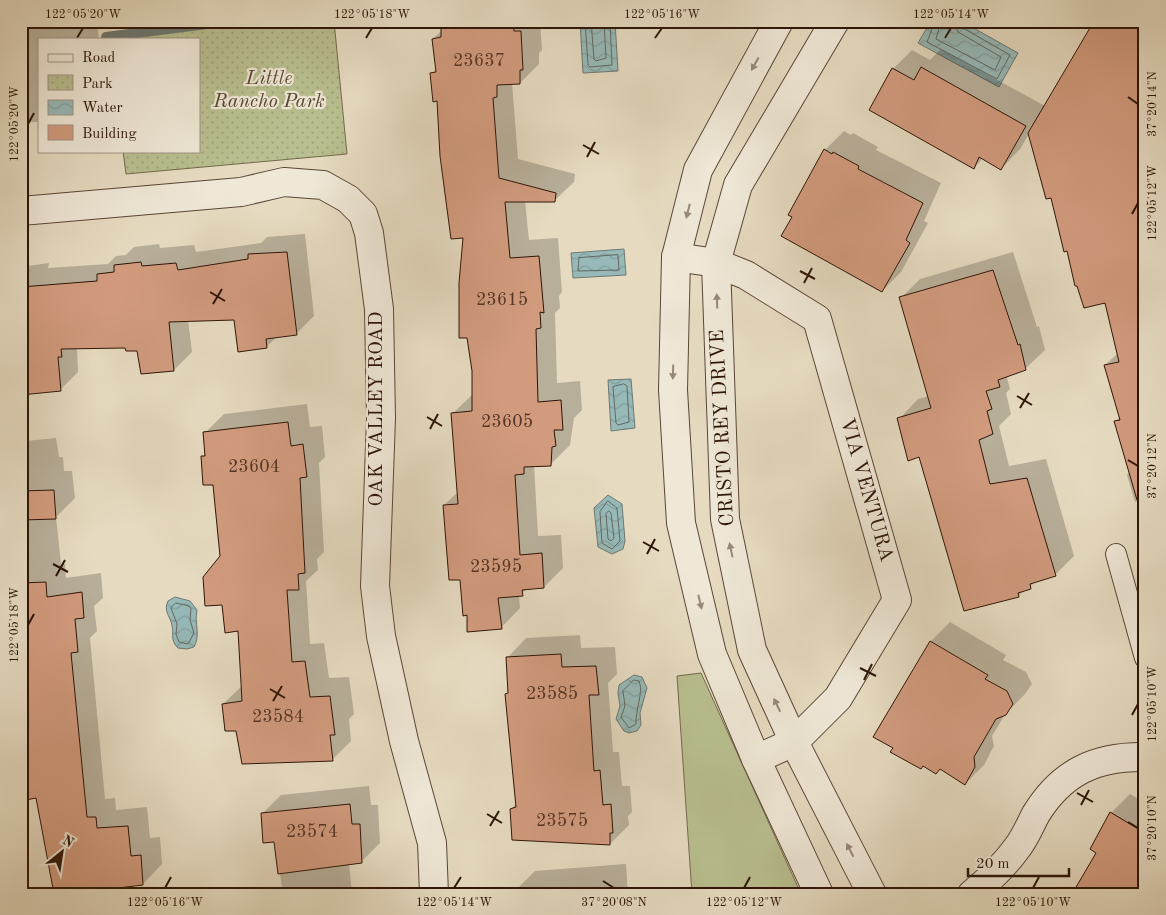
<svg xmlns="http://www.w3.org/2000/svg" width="1166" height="915" font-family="'Old Standard TT',serif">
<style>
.green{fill:#b9bf90;stroke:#736a4c}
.park{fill:url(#park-dots);stroke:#736a4c}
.water{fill:url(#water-waves);stroke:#6d7872}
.shadow{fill:#0003}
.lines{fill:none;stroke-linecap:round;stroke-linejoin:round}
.shore{stroke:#626860;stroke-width:1}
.stream{stroke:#6d7872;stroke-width:10}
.building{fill:#d29b7e;stroke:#2d1507}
.service-casing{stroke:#5b4636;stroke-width:22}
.minor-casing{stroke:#5b4636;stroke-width:30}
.service{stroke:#efe8d7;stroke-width:20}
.minor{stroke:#efe8d7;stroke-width:28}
.oneway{fill:#988979}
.ticks{fill:none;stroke:#2d1507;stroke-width:2}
.labels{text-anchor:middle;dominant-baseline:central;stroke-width:4.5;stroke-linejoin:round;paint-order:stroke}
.number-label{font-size:18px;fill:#563625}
.park-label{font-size:20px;font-style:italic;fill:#574830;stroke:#efe8d7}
.street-label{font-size:20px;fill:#2d1507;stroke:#efe8d7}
.neatline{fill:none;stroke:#2d1507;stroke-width:2}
.ticks-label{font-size:12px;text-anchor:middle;fill:#2d1507}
</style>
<defs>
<pattern id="park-dots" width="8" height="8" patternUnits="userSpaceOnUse" patternTransform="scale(1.25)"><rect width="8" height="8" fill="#b9bf90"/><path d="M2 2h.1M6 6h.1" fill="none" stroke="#9fa37b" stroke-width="1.8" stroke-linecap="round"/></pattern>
<pattern id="water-waves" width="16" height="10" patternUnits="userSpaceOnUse" patternTransform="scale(1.25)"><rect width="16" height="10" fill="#97bab9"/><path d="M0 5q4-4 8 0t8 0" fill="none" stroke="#829f9e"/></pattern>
</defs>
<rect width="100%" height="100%" fill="#e6dbc1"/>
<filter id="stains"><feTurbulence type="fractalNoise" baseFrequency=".004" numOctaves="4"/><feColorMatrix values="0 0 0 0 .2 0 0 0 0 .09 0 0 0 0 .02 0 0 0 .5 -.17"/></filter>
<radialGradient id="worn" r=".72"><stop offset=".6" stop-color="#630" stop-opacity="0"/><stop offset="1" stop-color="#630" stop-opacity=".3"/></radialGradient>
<path class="green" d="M701 673 801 894H692L677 676Z"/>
<path class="park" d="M252 21H334L347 154 126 174 123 151H199V39H112V34Z"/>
<g class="water">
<path d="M580 21H615L618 71 583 73Z"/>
<path d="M931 21H961L1018 53 999 87 918 43Z"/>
<path d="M624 249 626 275 573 278 571 253Z"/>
<path d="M631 379 635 428 611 431 608 380Z"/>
<path d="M608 495 622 504 625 541 623 549 612 554 598 547 594 508Z"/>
<path d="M175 597 190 601 197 610C194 624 201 634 194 647L187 649 178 648C170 640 174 635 172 625 170 616 163 611 168 601Z"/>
<path d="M634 675 642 677 647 688 640 713 641 725 637 731 629 733 624 731 616 719 620 706 618 693 619 685Z"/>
</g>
<g class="shadow">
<path d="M35 21H81V25L97 23 99 39H39V122H21V27L30 26Z"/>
<path d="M160 21H179L160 24Z"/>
<path d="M442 21H540L542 50 539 53V64L520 83H512L518 159 575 174 574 182 554 201H525L529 240 558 238 562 292 559 296 560 308 555 313 557 383 580 381 582 410 574 418 570 445 551 464 534 465 538 536 561 535 563 568 544 587 529 588 519 595 520 608 501 628 468 614 444 505 458 492 452 414 473 394 474 371 464 236 432 73 437 68 433 39 442 30Z"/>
<path d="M1079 21H1145V499L1135 502 1127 475 1130 471 1116 421 1120 417 1105 365 1118 353 1105 301 1076 285 1052 196 1029 134 1020 149 1001 169 983 158 974 168 893 69 912 50 930 60 941 49 1045 106 1092 28Z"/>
<path d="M844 131 851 135 853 133 878 147 876 150 941 183 924 221 928 223 901 272 882 291 825 150Z"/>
<path d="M305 234 314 316 296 334 277 337 266 347 235 318 188 320 192 352 174 370 138 349 126 346 77 348 78 372 60 390 21 394V267L49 263 48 268 108 264 116 256 126 255 134 247 159 244 160 248 194 245 196 252 261 243 267 237Z"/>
<path d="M1013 252 1037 327 1039 326 1045 350 1025 369 1011 374 1007 378 1010 389 1006 393 1011 414 999 426 1009 466 1046 459 1074 556 1055 575 1038 580 1018 596 920 456 899 419 918 399 929 396 901 298 920 279Z"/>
<path d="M307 404 310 427 322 426 325 457 319 463 324 552 317 559 318 570 306 581 310 644 324 643 329 678 349 677 354 714 349 719 351 741 332 760 237 729 223 704 242 686 239 630 221 556 214 484 202 457 206 453 205 433 224 414Z"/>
<path d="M21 436H25L26 441 56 438 59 457H63L64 471H72L75 498 56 517 61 564H65L66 578 101 573 103 598 94 606 97 631 90 638 105 799 115 798 116 810 147 807 150 838 160 837 162 864 143 884 129 885 130 894H56L37 797 21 763Z"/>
<path d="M950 622 1006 655 1003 660 1026 672 1032 684 1025 694 1006 713 992 736 994 746 984 765 965 784 940 768 924 765 921 768 895 748 875 736 931 641Z"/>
<path d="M580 635 581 648 615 647 617 674 608 683 613 752H619L622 786H630L632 812 628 816 629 825 610 844 511 809 517 803 506 694 509 691 507 658 526 638Z"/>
<path d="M369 786 371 805H378L380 843 361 862 349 863 352 894H283L275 841 262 814 281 795Z"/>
<path d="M1130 794 1145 803V894L1098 852 1111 813Z"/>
<path d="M626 864 628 894H516V890L535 871Z"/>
</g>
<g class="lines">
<g class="shore">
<path d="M585 21 588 65 590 67 612 65 610 21"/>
<path d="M591 21 594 59 596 61 606 58 604 21"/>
<path d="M935 21 927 42 997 79 1010 55 963 28 960 21"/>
<path d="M941 21 936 39 995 70 1001 57 958 32 953 21"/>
<path d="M618 255 619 270 578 271 579 258Z"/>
<path d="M624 384 627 386 629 422 618 425 616 423 613 387Z"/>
<path d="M608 501 617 508 620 541 612 549 602 543 600 512Z"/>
<path d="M609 511 611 513 614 538 611 541 608 539 606 514Z"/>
<path d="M176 603 189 606 191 609 190 620 194 633 188 644 179 642 176 634 177 624 171 608Z"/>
<path d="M634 680 639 681C644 691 635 711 636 724L629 728 621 717 625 706 623 691Z"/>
</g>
<path class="stream" d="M106 37 230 21"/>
</g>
<g class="building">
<path d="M441 21H513L514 31H521L523 70H520V84L497 85V97L493 98 499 178 556 193 555 202H505L510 258 539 256 544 313 540 312 541 328 536 329 538 402 561 400 563 430H554L556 446 552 447 551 466 524 467V474L515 475 520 555 542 553 544 588 522 590 523 596 498 598 502 629 467 632V615L463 616 460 580H449L443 505 458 504 451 413 472 411V371L467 338H459V283L463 238 451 239 440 156 437 101 433 102 430 73 436 72 432 39 441 37Z"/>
<path d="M1094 21H1145V159L1141 166 1145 179V499L1137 500 1114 421 1120 420 1104 365 1119 362 1105 303 1084 308 1077 286H1075L1067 251 1064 252 1051 198 1046 199 1028 133Z"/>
<path d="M921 67 1026 126 1001 170 979 157 974 169 869 110 892 68 914 80Z"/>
<path d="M824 149 832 154 833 152 859 166 858 169 923 203 906 240 910 243 882 292 781 236 792 217 788 215Z"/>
<path d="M287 252 297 335 266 339 267 348 238 352 234 320 169 322 174 371 141 374 137 351H126L125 348 61 349 62 357H58L61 391 21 395V287L97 281V274L114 272V265L141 262 142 266 176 263 178 270 248 259V254Z"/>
<path d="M993 270 1018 345 1020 344 1026 370 998 380 1000 387 986 391 992 409 987 411 993 434 979 440 990 484 1027 478 1056 576 1030 584 1031 589 1018 593 1019 597 964 611 919 457 908 461 897 418 931 408 899 297Z"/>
<path d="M288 422 291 446 303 444 307 477 300 478 305 573 298 574 299 590H287L292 662 305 661 310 697 330 696 335 735H330L333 761 242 764 236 731H225L222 704 242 701 238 631 225 633 222 605 205 606 203 577 220 556 213 485H203L201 456H205L203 432Z"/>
<path d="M54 490 56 519 21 520V491Z"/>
<path d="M46 582 47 597 82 592 84 618 75 619 78 652 71 653 87 817H96L97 828 128 826 131 856 141 855 143 885 110 889V894H54L36 798 26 800 21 767V583Z"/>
<path d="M930 641 988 675 985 679 1007 691 1013 704 1006 715 996 719 974 757 975 767 965 785 940 769 936 774 923 766 921 769 890 752 893 748 873 737Z"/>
<path d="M561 654 562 667 596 666 599 695H589L594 771 600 770 603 805 611 804 613 833H610V845L512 840 510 809 516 807 505 694 508 693 506 657Z"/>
<path d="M350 804 352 824H360L362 863 278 874 274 842 263 843 261 813Z"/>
<path d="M1110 812 1145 833V894H1072L1096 853 1090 849Z"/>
</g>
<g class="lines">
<g class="service-casing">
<path id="service" d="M1116 554 1145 658"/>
</g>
<g class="minor-casing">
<g id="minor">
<path d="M779 21 698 170 676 257 673 390 681 523 712 654 756 759 819 894"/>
<path d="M835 21 738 185 716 263 725 519 752 650 794 742 872 894"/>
<path d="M21 211 241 192 284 182 323 185 348 199 363 214 369 233 379 309 381 418 375 586 381 636 404 741 432 843 434 894"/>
<path d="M676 257 716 263 746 275 817 319 897 600 838 698 794 742 756 759"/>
<path d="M972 894C989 880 1004 866 1017 848 1025 838 1030 825 1036 814 1062 772 1096 756 1145 757"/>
</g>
</g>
<use href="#service" class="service"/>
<use href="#minor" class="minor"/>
</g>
<defs><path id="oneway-solid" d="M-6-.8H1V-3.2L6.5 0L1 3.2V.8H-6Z" transform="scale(1.25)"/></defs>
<g class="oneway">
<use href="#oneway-solid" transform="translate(755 64) rotate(119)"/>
<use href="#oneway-solid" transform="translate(688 211) rotate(104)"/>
<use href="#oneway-solid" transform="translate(717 301) rotate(-92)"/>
<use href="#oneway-solid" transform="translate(673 372) rotate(92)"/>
<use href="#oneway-solid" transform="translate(731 550) rotate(-102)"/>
<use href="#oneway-solid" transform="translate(700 602) rotate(77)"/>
<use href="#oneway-solid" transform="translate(777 705) rotate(-115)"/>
<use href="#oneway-solid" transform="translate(850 850) rotate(-117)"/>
</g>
<path class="ticks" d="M77 38 83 28M366 38 372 28M655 38 662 28M945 38 951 28M1128 97 1138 104M28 124 34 113M583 145 599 154M587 157 595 142M1132 214 1138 203M800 271 815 279M804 283 812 268M210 292 225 301M213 304 222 289M1017 396 1032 405M1020 408 1029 393M427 417 442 426M430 429 438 414M1128 460 1138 466M643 542 659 551M647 554 655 539M53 564 68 572M56 576 65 560M28 625 34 614M860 668 876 676M864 680 872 664M270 689 285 698M273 701 282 686M1132 715 1138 704M1077 793 1093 802M1081 805 1089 790M487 814 502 823M1128 822 1138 828M490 826 499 811M603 881 614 888M165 888 171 877M454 888 461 877M744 888 750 877M1033 888 1039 877"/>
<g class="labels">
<g class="number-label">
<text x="479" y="61">23637</text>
<text x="502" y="300">23615</text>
<text x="507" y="422">23605</text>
<text x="254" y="467">23604</text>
<text x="496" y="567">23595</text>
<text x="552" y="694">23585</text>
<text x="278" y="717">23584</text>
<text x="562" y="821">23575</text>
<text x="312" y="832">23574</text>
</g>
<g class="park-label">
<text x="269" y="79">Little<tspan x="269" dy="23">Rancho Park</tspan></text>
</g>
<g class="street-label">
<text transform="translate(377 409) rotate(-90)">OAK VALLEY ROAD</text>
<text transform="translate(723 428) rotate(-93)">CRISTO REY DRIVE</text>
<text transform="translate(866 490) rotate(74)">VIA VENTURA</text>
</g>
</g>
<rect width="1166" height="915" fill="none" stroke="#e6dbc1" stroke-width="55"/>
<rect x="38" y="38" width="162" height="115" fill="#efe8d7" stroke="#a19484"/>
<rect x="48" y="54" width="25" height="8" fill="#efe8d7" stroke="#a19484"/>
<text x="82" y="62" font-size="15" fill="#2d1507">Road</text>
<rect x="48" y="75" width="25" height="15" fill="url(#park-dots)" stroke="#a19484"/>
<text x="82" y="88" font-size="15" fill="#2d1507">Park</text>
<rect x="48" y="100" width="25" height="15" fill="url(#water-waves)" stroke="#a19484"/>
<text x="82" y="112" font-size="15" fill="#2d1507">Water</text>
<rect x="48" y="125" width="25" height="15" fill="#d29b7e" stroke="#a19484"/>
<text x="82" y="138" font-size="15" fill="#2d1507">Building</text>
<g transform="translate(62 852) rotate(30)" stroke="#efe8d7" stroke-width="4" paint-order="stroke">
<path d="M0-4L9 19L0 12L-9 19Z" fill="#2d1507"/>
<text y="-8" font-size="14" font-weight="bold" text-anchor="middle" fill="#2d1507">N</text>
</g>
<path d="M968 868v8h101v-8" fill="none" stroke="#2d1507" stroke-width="2.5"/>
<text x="976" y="868" font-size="15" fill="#2d1507" stroke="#efe8d7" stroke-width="4" paint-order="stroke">20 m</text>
<rect x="28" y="28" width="1110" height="860" class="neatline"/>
<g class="ticks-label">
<text x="83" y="18">122°05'20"W</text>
<text x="372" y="18">122°05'18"W</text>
<text x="662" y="18">122°05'16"W</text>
<text x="951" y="18">122°05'14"W</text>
<text transform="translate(1152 104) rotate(-90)" y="4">37°20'14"N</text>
<text transform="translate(14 124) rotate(-90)" y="4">122°05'20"W</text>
<text transform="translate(1152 203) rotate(-90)" y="4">122°05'12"W</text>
<text transform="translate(1152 466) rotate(-90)" y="4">37°20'12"N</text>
<text transform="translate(14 625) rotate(-90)" y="4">122°05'18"W</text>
<text transform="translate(1152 704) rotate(-90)" y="4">122°05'10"W</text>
<text transform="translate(1152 828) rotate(-90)" y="4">37°20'10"N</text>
<text x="165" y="906">122°05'16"W</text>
<text x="454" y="906">122°05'14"W</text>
<text x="614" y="906">37°20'08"N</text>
<text x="744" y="906">122°05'12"W</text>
<text x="1033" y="906">122°05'10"W</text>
</g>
<rect width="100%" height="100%" filter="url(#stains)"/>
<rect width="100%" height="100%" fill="url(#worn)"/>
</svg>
